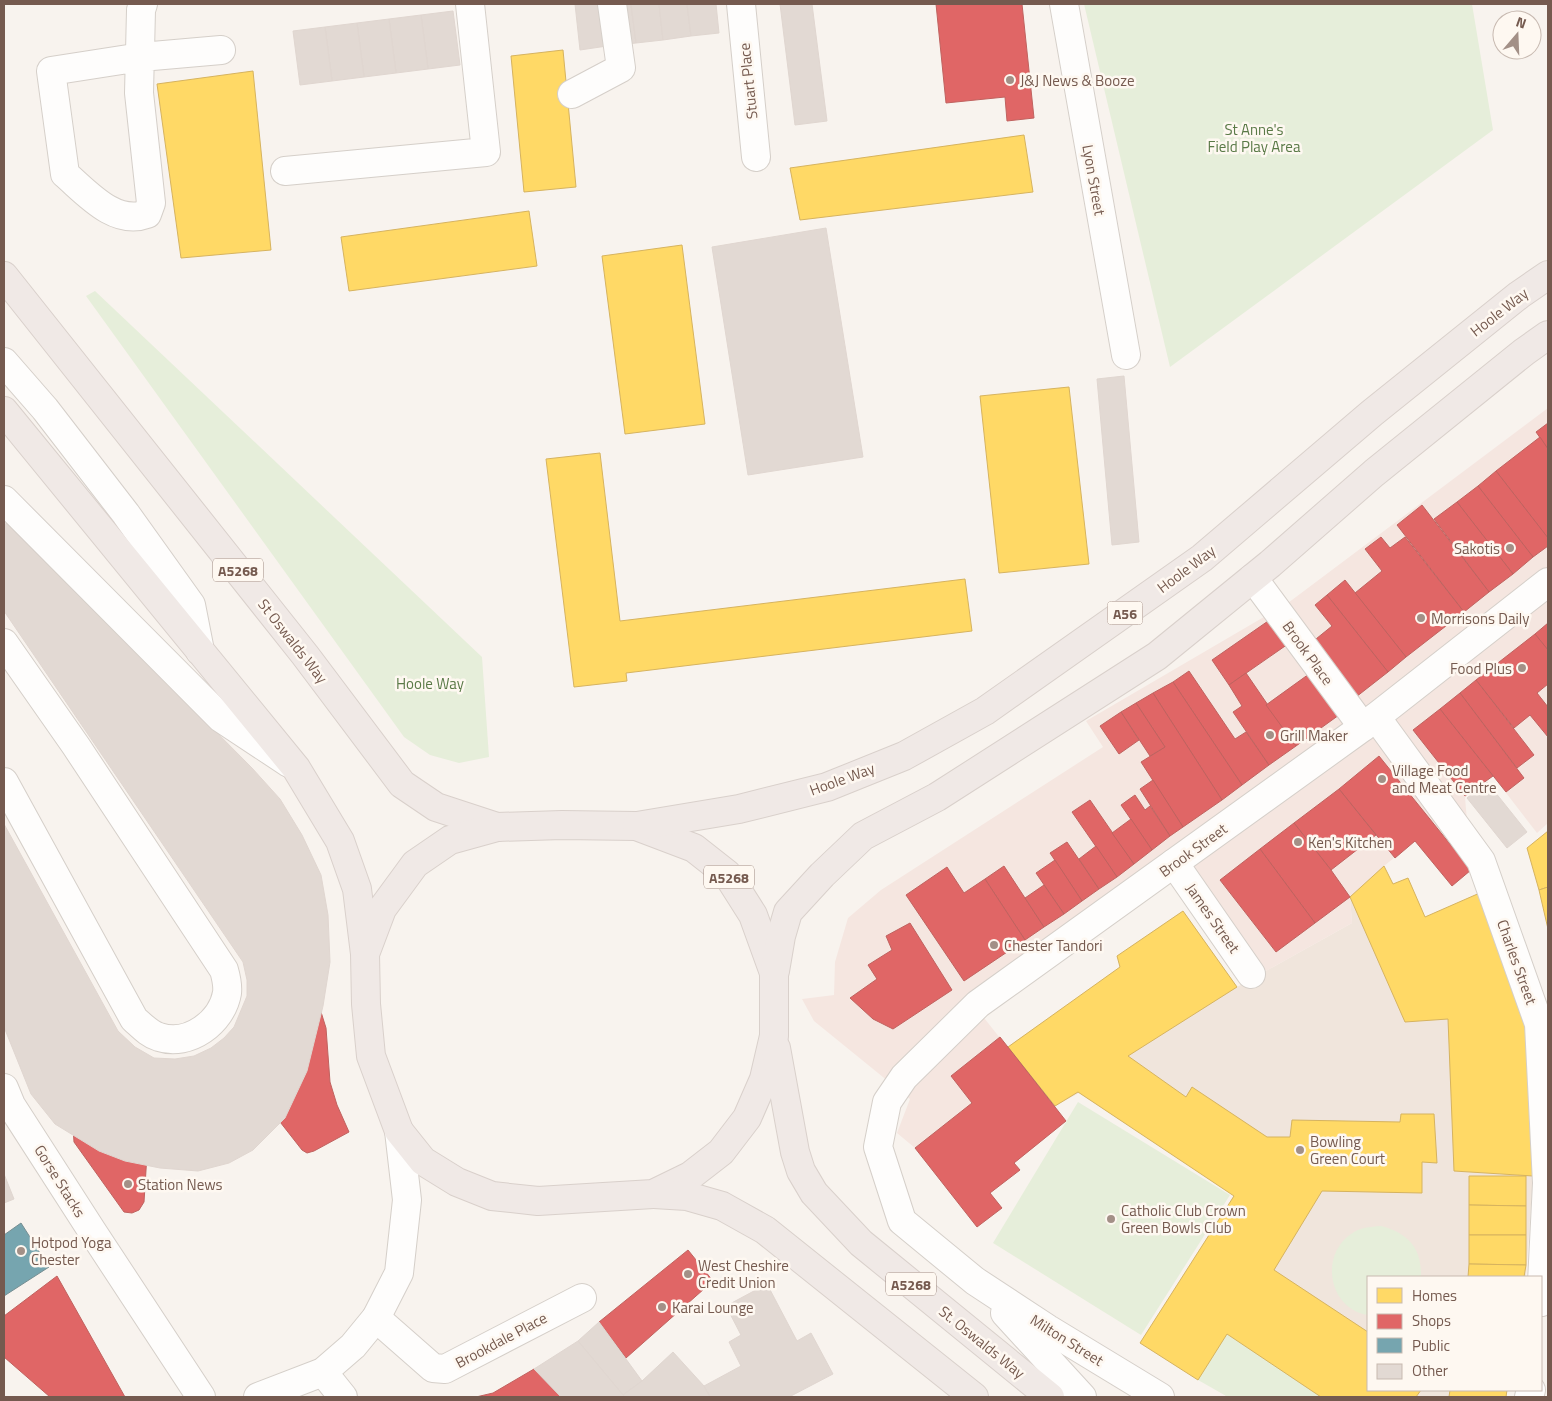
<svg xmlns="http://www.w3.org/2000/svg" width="1552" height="1401" font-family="'Titillium Web',sans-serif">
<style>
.residential{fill:#f0e5dc}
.commercial{fill:#f5e6e0}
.green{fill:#e6eeda}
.homes{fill:#ffd966;stroke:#d6b35f}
.shops{fill:#e06666;stroke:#c0625f}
.public{fill:#76a5af;stroke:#768e92}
.building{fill:#e2d9d3;stroke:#e0d6d0}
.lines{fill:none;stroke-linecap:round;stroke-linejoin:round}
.minor-casing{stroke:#d5cfc9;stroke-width:30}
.highway-casing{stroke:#d9d0cb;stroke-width:30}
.minor{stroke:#fefdfc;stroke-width:28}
.highway{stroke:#f0e9e6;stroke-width:28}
.poi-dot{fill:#a39087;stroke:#fef8f1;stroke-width:2}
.labels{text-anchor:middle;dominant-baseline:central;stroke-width:5;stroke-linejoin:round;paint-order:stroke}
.shield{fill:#fef8f1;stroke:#9e8980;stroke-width:1}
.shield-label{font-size:14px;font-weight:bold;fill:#755a4f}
.poi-label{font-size:15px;fill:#755a4f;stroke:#fef8f1;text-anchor:start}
.street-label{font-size:15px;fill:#755a4f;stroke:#fef8f1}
.park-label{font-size:15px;fill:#5a7a47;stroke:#fef8f1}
</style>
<rect width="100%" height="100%" fill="#f8f3ee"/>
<path class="residential" d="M1384 866 1393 884 1408 878 1533 1176 1526 1277H1368V1390H1507L1506 1397H1228L1140 1343 1234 1195 1079 1093 1055 1106 1008 1047 1120 967 1117 956 1183 911 1237 987 1352 923 1350 897Z"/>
<path class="commercial" d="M1548 408V823L1537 833 1493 776 1465 797 1471 870 1452 886 1415 841 1384 866 1350 897 1352 923 1266 971 1180 846 969 999 1066 1121 1014 1163 1020 1170 990 1193 1002 1208 977 1227 915 1148 897 1133 910 1099 814 1021 802 999 834 995 835 962 848 918 881 890 1103 747 1086 721 1288 603Z"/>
<g class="green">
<path d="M1084 4H1472L1493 130 1170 367Z"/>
<path d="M95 291 482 657 489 757 459 763 430 755 404 737 86 296Z"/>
<path d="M1078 1102 1230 1195 1141 1335 993 1243Z"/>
<path d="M1381 1226C1408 1233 1422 1248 1421 1277H1368V1315C1329 1309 1319 1256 1351 1234 1360 1227 1370 1227 1381 1226Z"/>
<path d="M1227 1334 1321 1397H1228L1198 1380Z"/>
</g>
<g class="homes">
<path d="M563 50 576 187 524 192 511 56Z"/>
<path d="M253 71 271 250 181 258 157 84Z"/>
<path d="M1024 135 1033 192 800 220 790 168Z"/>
<path d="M529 211 537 266 349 291 341 237Z"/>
<path d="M682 245 705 424 625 434 602 256Z"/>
<path d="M1069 387 1089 564 999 573 980 396Z"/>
<path d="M600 453 620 621 965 579 972 631 626 673 627 681 574 687 546 459Z"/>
<path d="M1548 831V887L1539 890 1527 848Z"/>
<path d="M1384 866 1393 884 1408 878 1425 917 1482 892 1527 1026 1533 1176 1454 1171 1448 1019 1405 1022 1350 897Z"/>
<path d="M1548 887V929L1539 890Z"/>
<path d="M1183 911 1237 987 1128 1056 1186 1097 1192 1087 1267 1137H1290L1292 1120 1400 1122 1401 1114H1434L1437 1163 1422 1162V1193L1322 1191 1274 1270 1368 1332V1390H1421L1416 1397H1321L1227 1334 1198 1380 1140 1343 1234 1196 1078 1092 1055 1106 1008 1047 1120 967 1117 956Z"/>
<path d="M1469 1176H1526V1206L1469 1205Z"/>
<path d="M1469 1205 1526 1206V1235H1469Z"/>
<path d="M1469 1235H1526V1265L1469 1264Z"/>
<path d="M1469 1264 1526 1265 1524 1277H1468Z"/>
<path d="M1450 1390H1507L1506 1397H1449Z"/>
</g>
<g class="shops">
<path d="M936 4H1022L1034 118 1007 121 1005 97 946 103Z"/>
<path d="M1548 423V449L1536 432Z"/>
<path d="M1540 437 1548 449V538L1496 471Z"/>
<path d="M1496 471 1548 538V546L1533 557 1478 486Z"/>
<path d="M1478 486 1533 557 1513 574 1457 502Z"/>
<path d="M1457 502 1513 574 1489 592 1434 519Z"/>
<path d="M1422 505 1489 592 1464 612 1397 525Z"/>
<path d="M1381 537 1390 548 1405 537 1464 612 1406 657 1355 593 1382 571 1365 549Z"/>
<path d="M1345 580 1406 657 1388 672 1327 595Z"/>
<path d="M1327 595 1388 672 1356 697 1311 643 1332 626 1315 605Z"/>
<path d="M1271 619 1288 644 1229 685 1212 660Z"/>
<path d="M1548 623V650L1535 634Z"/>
<path d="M1535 634 1548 650V684L1537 693 1548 707V737L1530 715 1514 728 1476 680Z"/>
<path d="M1189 671 1235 739 1246 732 1269 765 1242 785 1173 682Z"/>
<path d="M1246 673 1296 746 1269 765 1233 712 1242 706 1229 685Z"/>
<path d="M1309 674 1339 715 1296 746 1266 705Z"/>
<path d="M1476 680 1534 755 1517 768 1460 693Z"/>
<path d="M1173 682 1242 785 1222 800 1153 693Z"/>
<path d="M1153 693 1222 800 1183 827 1141 762 1165 747 1136 703Z"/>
<path d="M1460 693 1524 778 1506 792 1440 709Z"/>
<path d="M1136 703 1165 747 1150 756 1121 712Z"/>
<path d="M1440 709 1493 776 1465 796 1413 730Z"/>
<path d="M1121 712 1139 740 1119 754 1100 726Z"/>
<path d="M1379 756 1471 870 1452 886 1415 841 1395 858 1339 789Z"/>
<path d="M1153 780 1183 827 1170 836 1140 789Z"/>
<path d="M1339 789 1376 835 1331 870 1294 823Z"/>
<path d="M1135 795 1145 810 1150 806 1170 836 1152 850 1121 805Z"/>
<path d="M1090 800 1134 864 1117 877 1072 812Z"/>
<path d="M1131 819 1152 850 1134 864 1112 833Z"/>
<path d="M1294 823 1331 870 1350 897 1315 923 1260 849Z"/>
<path d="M1067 842 1099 889 1082 901 1050 853Z"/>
<path d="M1096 846 1117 877 1099 889 1079 859Z"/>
<path d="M1260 849 1315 923 1276 952 1220 880Z"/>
<path d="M1055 860 1082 901 1064 914 1036 873Z"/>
<path d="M1004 866 1044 927 1025 940 985 879Z"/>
<path d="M947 867 964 893 985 879 1025 940 964 981 906 895Z"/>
<path d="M1044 885 1064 914 1044 927 1025 898Z"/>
<path d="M910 923 952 990 893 1029 873 1019 850 998 877 979 868 965 892 950 886 936Z"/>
<path d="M306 994 317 999 326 1028 330 1082 337 1105 349 1132 314 1151 307 1153 302 1150 259 1095Z"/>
<path d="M1000 1037 1066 1121 1014 1163 1020 1170 990 1193 1002 1208 977 1227 915 1148 972 1103 951 1076Z"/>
<path d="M99 1095 149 1122 144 1202 139 1210 132 1213 124 1212 74 1142 72 1111Z"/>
<path d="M688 1250 713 1281 626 1358 599 1322Z"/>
<path d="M57 1276 125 1397H50L4 1357V1316Z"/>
<path d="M534 1369 561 1397H476L493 1393Z"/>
</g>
<path class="public" d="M21 1223 49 1267 4 1296V1235Z"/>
<g class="building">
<path d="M575 4H603L607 46 580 50Z"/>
<path d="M603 4H631L636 43 607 46Z"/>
<path d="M631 4H659L663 40 636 43Z"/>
<path d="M659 4H687L691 36 663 40Z"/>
<path d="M687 4H716L719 33 691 36Z"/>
<path d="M780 4H812L827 121 795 125Z"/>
<path d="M453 11 460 65 428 69 421 15Z"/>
<path d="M421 15 428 69 396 73 389 19Z"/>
<path d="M389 19 396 73 364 77 357 23Z"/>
<path d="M357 23 364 77 332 81 325 27Z"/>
<path d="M325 27 332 81 300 85 293 31Z"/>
<path d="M826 228 863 457 748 475 712 247Z"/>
<path d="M1124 376 1139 542 1112 545 1097 379Z"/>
<path d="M8 522 252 768 280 799 302 835 321 875 328 915 330 962 323 1006 307 1071 285 1118 253 1150 229 1163 198 1171 160 1168 125 1161 99 1151 55 1124 31 1094 4 1027V824L118 1031 135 1047 154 1058 175 1059 194 1056 211 1048 224 1038 234 1027 247 996V980L243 962 4 611V525Z"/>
<path d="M1487 782 1527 832 1507 848 1467 798Z"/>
<path d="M4 1174 14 1199 4 1203Z"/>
<path d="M767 1284 797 1341 811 1333 833 1374 789 1397H710L704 1386 741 1366 729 1342 741 1335 726 1306Z"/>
<path d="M599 1322 642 1381 623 1395 578 1341Z"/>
<path d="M578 1341 623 1395 625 1397H561L534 1369Z"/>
<path d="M673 1352 704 1386 710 1397H625L623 1395 642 1381Z"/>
</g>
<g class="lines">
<g class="minor-casing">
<g id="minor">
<path d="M143 4 141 10 139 93 151 203 147 214C115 226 87 193 65 174L51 71 141 57 221 50"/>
<path d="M741 4 756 157"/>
<path d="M1064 4 1126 355"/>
<path d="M572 94 621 68 612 4"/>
<path d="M285 171 486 152 470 4"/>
<path d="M4 362 45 409 126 514 191 605 200 651"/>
<path d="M4 500 221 718 289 763"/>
<path d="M1253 578 1363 727"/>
<path d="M4 643 76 746 224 970C226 977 228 985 227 993 222 1022 189 1047 159 1037 149 1034 142 1026 134 1019L4 782"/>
<path d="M1376 717 1481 861 1539 1024 1547 1183 1541 1302"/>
<path d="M1174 863 1251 974"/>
<path d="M4 1088 11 1105 92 1231 201 1397"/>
<path d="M1005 1313 1082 1397"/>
<path d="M376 1318 433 1368 445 1369 582 1298"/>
<path d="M323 1372 343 1397"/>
<path d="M258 1397 323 1372 353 1346 376 1318 399 1273 407 1200 399 1131"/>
<path d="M1160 1397 1048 1329 975 1281 902 1221 878 1147 887 1102 904 1077 978 1004 1363 727 1548 582"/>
<path d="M1529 1397 1531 1390"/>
</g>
</g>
<g class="highway-casing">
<g id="highway">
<path d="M4 276 305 655 402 784 436 807 497 827"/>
<path d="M4 411 296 768 340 841 357 889 365 954 366 1004 371 1056 399 1131 423 1161 457 1182 492 1196 538 1201 653 1194 690 1176 721 1152 747 1118 764 1079 774 1036V973L753 915 727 874 694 848 636 826 562 825 497 827 450 840 415 864 382 909 365 954"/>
<path d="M637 826 739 809 827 787 904 756 985 711 1202 558 1372 413 1519 295 1548 275"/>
<path d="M775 971 781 936 788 912 822 875 863 836 937 797 1157 656 1270 564 1374 473 1524 352 1548 335"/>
<path d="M776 1048 795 1152 801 1171 814 1193 861 1243 1050 1397"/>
<path d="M654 1194 687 1196 722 1206 765 1230 974 1397"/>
</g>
</g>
<use href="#minor" class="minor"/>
<use href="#highway" class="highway"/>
</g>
<g class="poi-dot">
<circle cx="1010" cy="80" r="5"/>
<circle cx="1510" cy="548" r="5"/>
<circle cx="1421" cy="618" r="5"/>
<circle cx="1522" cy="668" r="5"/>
<circle cx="1270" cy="735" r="5"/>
<circle cx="1382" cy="779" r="5"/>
<circle cx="1298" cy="842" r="5"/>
<circle cx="994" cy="945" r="5"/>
<circle cx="1300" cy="1150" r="5"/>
<circle cx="128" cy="1184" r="5"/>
<circle cx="1111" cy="1219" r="5"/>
<circle cx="21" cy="1251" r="5"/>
<circle cx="688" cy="1274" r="5"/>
<circle cx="662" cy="1307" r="5"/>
</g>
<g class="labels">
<g class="shield">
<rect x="213" y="558.5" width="50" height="23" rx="4"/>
<rect x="1107.5" y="601.5" width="35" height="23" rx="4"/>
<rect x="704" y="865.5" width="50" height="23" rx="4"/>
<rect x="886" y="1272.5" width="50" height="23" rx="4"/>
</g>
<g class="shield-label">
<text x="238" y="570">A5268</text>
<text x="1125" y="613">A56</text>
<text x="729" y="877">A5268</text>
<text x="911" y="1284">A5268</text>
</g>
<g class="poi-label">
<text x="1020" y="80">J&amp;J News &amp; Booze</text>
<text x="1500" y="548" text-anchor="end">Sakotis</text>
<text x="1431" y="618">Morrisons Daily</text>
<text x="1512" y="668" text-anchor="end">Food Plus</text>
<text x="1280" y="735">Grill Maker</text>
<text x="1392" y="770">Village Food<tspan x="1392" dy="17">and Meat Centre</tspan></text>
<text x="1308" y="842">Ken's Kitchen</text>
<text x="1004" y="945">Chester Tandori</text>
<text x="1310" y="1141">Bowling<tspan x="1310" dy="17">Green Court</tspan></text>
<text x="138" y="1184">Station News</text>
<text x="1121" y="1210">Catholic Club Crown<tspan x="1121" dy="17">Green Bowls Club</tspan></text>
<text x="31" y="1242">Hotpod Yoga<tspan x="31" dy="17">Chester</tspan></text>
<text x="698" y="1265">West Cheshire<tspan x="698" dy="17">Credit Union</tspan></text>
<text x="672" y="1307">Karai Lounge</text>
</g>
<g class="street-label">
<text transform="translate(748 81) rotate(-96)">Stuart Place</text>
<text transform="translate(1094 180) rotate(80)">Lyon Street</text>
<text transform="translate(1499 312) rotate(-38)">Hoole Way</text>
<text transform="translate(1186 569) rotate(-37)">Hoole Way</text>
<text transform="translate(293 641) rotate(52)">St Oswalds Way</text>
<text transform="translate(1308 653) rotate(54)">Brook Place</text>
<text transform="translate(842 779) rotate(-20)">Hoole Way</text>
<text transform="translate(1193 850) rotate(-36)">Brook Street</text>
<text transform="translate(1213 918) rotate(55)">James Street</text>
<text transform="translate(1517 962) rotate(70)">Charles Street</text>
<text transform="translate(60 1181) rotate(58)">Gorse Stacks</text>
<text transform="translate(501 1340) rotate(-28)">Brookdale Place</text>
<text transform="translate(1067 1340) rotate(32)">Milton Street</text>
<text transform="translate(982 1342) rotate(39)">St. Oswalds Way</text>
</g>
<g class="park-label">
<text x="1254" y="129">St Anne's<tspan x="1254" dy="17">Field Play Area</tspan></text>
<text x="430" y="683">Hoole Way</text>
</g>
</g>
<rect width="1552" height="1401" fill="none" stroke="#755a4f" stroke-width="10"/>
<rect x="1367" y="1276" width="175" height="115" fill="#fef8f1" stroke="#c7b9b0"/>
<rect x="1377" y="1288" width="25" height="15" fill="#ffd966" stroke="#c7b9b0"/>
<text x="1412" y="1301" font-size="15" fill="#755a4f">Homes</text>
<rect x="1377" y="1314" width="25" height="15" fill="#e06666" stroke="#c7b9b0"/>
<text x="1412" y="1326" font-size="15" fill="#755a4f">Shops</text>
<rect x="1377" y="1338" width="25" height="15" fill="#76a5af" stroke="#c7b9b0"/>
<text x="1412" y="1351" font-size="15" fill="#755a4f">Public</text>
<rect x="1377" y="1364" width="25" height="15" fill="#e2d9d3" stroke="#c7b9b0"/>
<text x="1412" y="1376" font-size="15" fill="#755a4f">Other</text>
<g transform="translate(1517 35) rotate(19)"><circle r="24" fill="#fef8f1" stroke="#c7b9b0"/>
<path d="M0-4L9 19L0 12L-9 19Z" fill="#a39087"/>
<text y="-8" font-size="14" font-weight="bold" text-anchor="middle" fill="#755a4f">N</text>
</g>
</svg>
